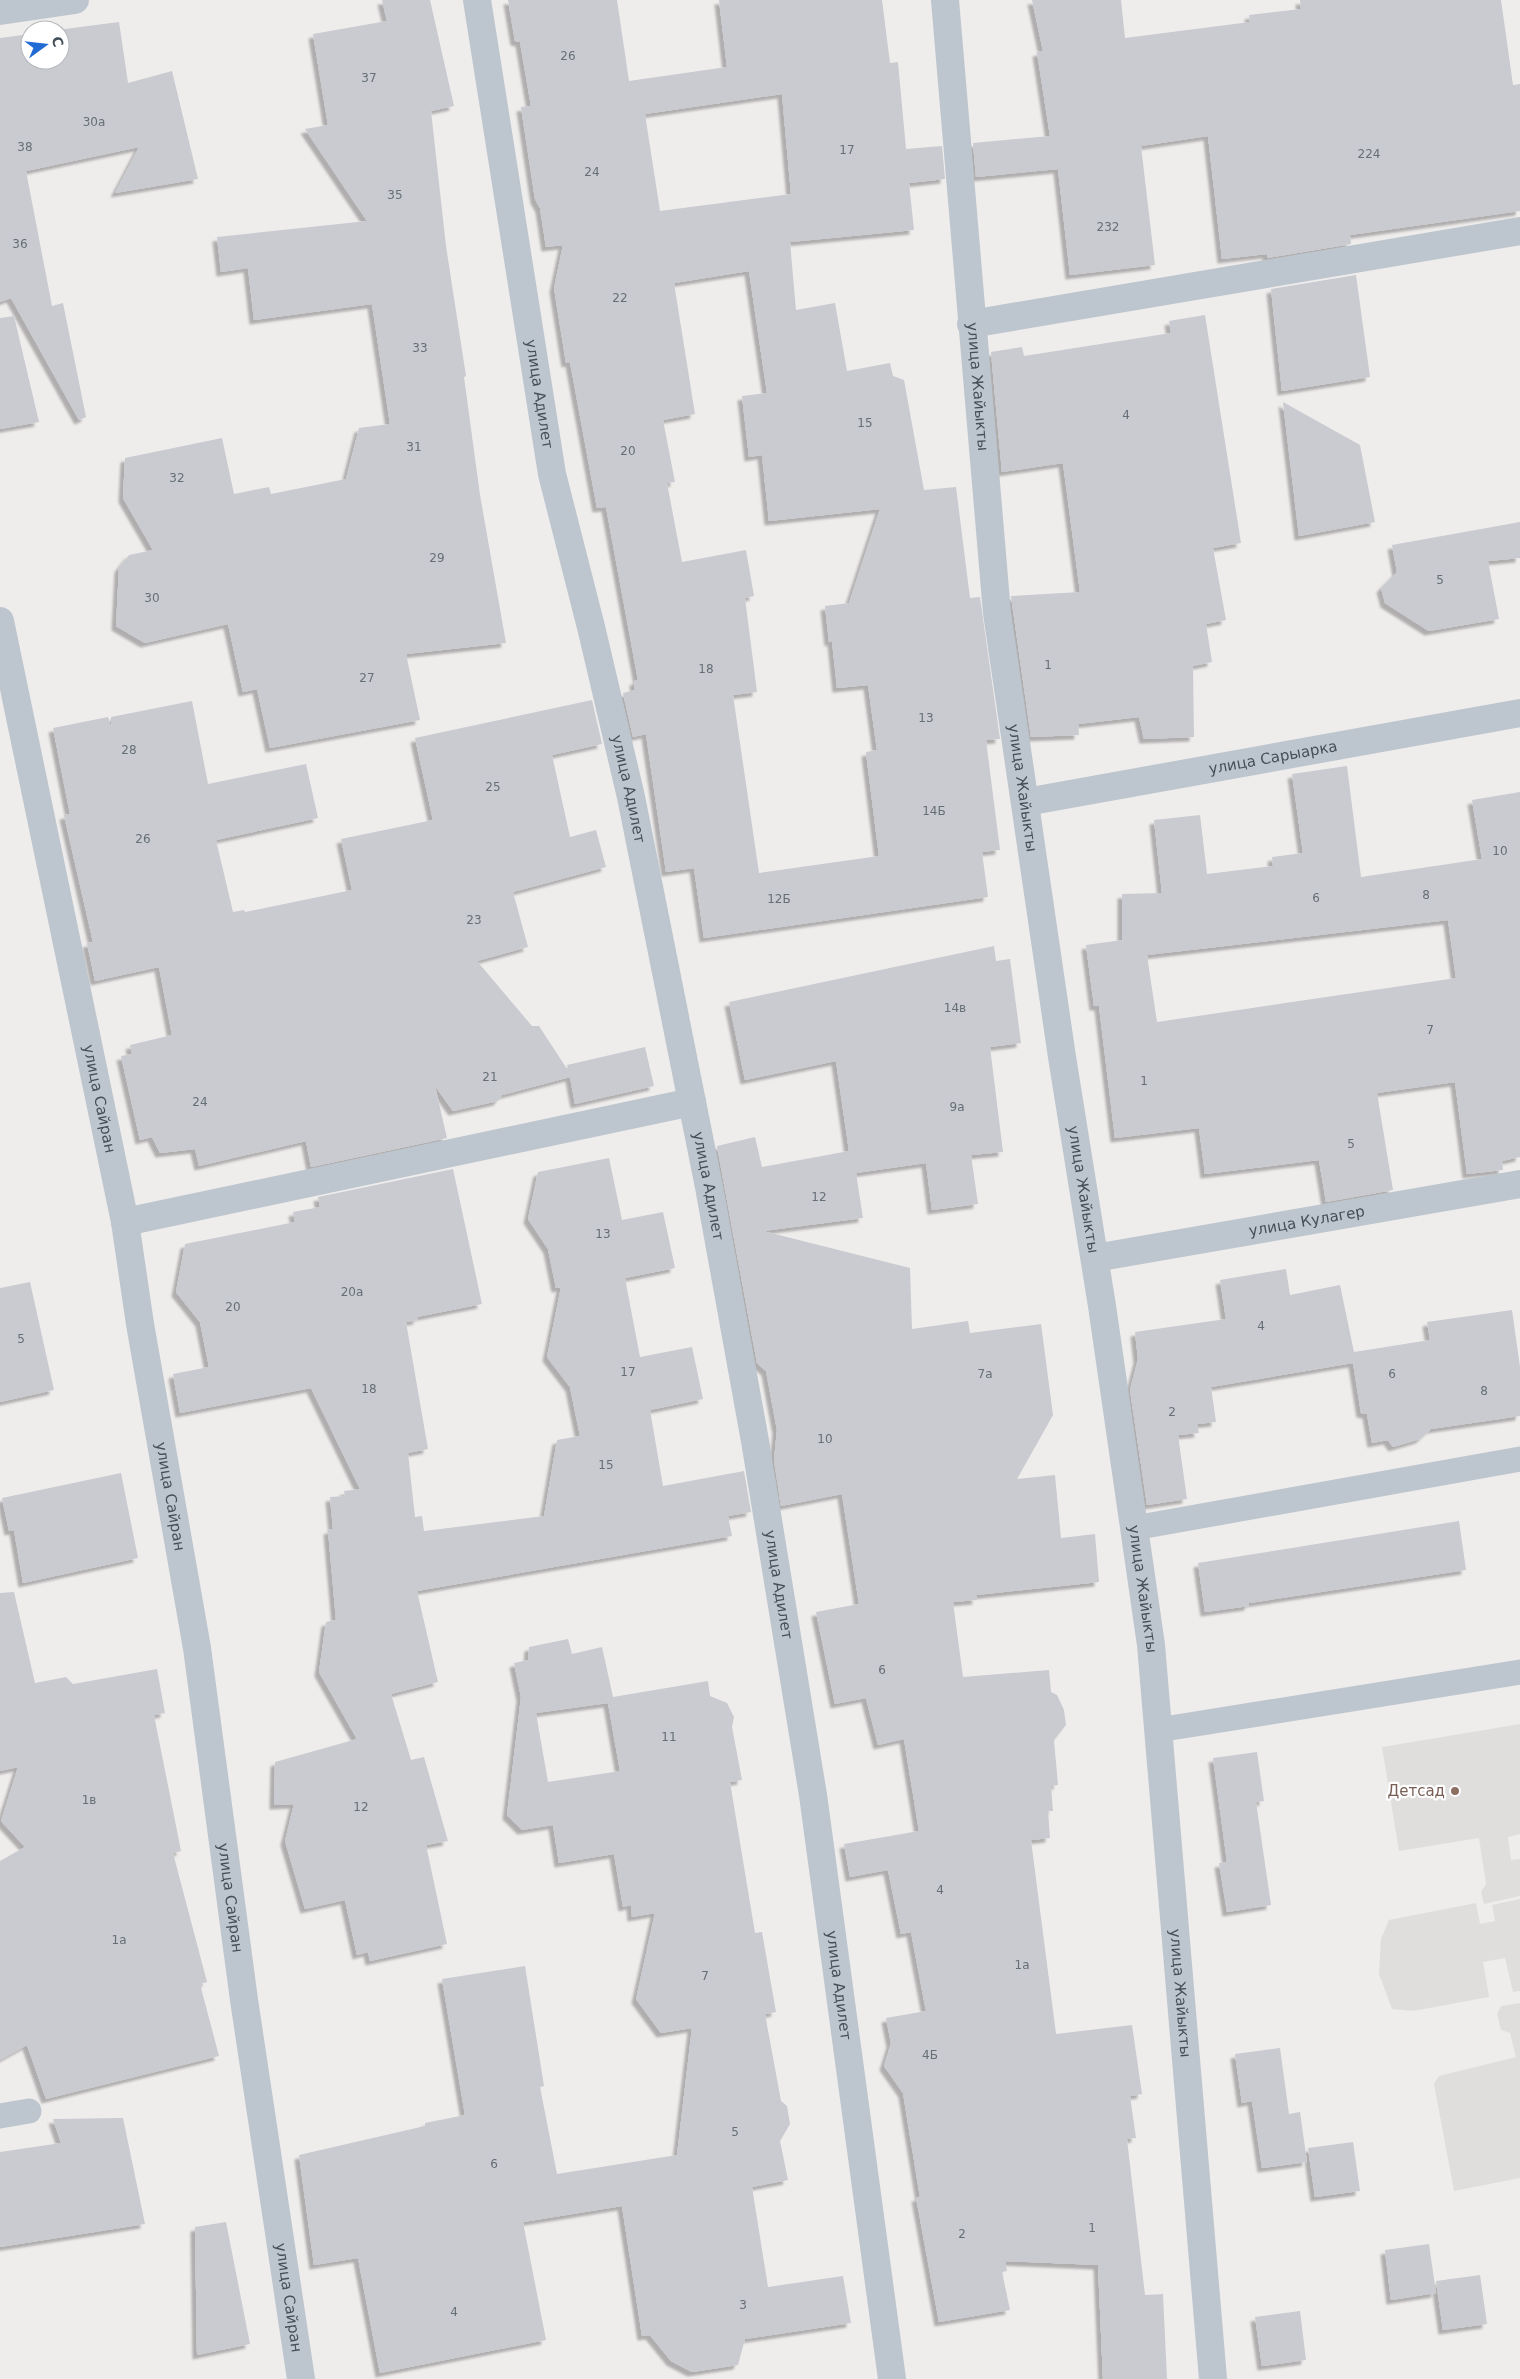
<svg xmlns="http://www.w3.org/2000/svg" width="1520" height="2379" font-family="'DejaVu Sans',sans-serif">
<style>
.education{fill:#e0dddd}
.building{fill:#c9cbd1;fill-rule:evenodd;filter:url(#shadow)}
.lines{fill:none;stroke-linecap:round;stroke-linejoin:round}
.service{stroke:#bdc6ce;stroke-width:25}
.minor{stroke:#bdc6ce;stroke-width:28}
.education-dot{fill:#8d6e63;stroke:#fff;stroke-width:2}
.labels{text-anchor:middle;dominant-baseline:central;stroke-width:4.5;stroke-linejoin:round;paint-order:stroke}
.number-label{font-size:12px;fill:#666e76}
.street-label{font-size:15px;fill:#454f58;stroke:#fff}
.education-label{font-size:15px;fill:#785e54;stroke:#fff;text-anchor:end}
</style>
<defs>
<filter id="shadow"><feDropShadow dx="-4.5" dy="4.5" stdDeviation="1" flood-color="#0004"/></filter>
</defs>
<rect width="100%" height="100%" fill="#efecec"/>
<g class="education">
<path d="M1520 1724V1834L1508 1837 1511 1860 1520 1859V1896L1484 1904 1481 1892 1486 1884 1479 1838 1399 1851 1382 1747Z"/>
<path d="M1520 1899V1991L1513 1992 1505 1958 1483 1962 1489 1997 1413 2011 1392 2009 1379 1974 1381 1939 1389 1920 1476 1903 1480 1924 1495 1921 1492 1905Z"/>
<path d="M1520 2003V2178L1454 2191 1434 2084 1439 2076 1516 2057 1510 2033 1501 2030 1497 2014 1501 2006Z"/>
</g>
<g class="building">
<path d="M382 0H430L454 106 431 111 446 246 466 376 464 377 480 495 506 643 406 654 420 720 270 748 257 689 243 692 228 624 145 643 116 626 119 568 129 555 153 550 123 498 125 458 222 438 234 494 269 487 271 494 346 479 359 428 390 424 372 304 254 320 248 268 221 272 217 237 367 221 305 129 328 125 313 34 387 21Z"/>
<path d="M508 0H617L629 81 727 67 719 0H882L890 63 898 62 906 149 942 146 945 179 909 183 914 230 790 242 796 310 835 303 847 371 890 363 893 376 904 380 924 490 956 487 970 598 980 597 1000 739 986 740 1000 850 982 852 988 897 704 938 694 868 666 872 646 734 633 737 623 693 635 690 634 681 638 680 606 507 597 508 570 362 566 363 554 288 563 245 546 247 540 208 535 199 521 107 531 106 520 42 515 41ZM782 94 791 194 660 211 645 114ZM749 271 767 393 742 396 749 457 762 455 769 521 880 509 849 603 825 606 829 642 832 641 837 688 868 685 877 750 866 752 879 856 759 873 733 695 757 692 745 598 754 596 746 550 682 562 667 483 675 482 663 420 695 414 674 283Z"/>
<path d="M1032 0H1121L1125 38 1250 22 1249 15 1301 9 1300 0H1501L1513 85 1520 84V211L1350 235 1351 244 1267 258V254L1222 259 1208 136 1141 146 1155 265 1070 275 1058 169 976 177 973 143 1050 136 1037 52 1043 51Z"/>
<path d="M119 22 128 83 172 71 198 179 115 193 139 147 26 171 52 306 63 303 86 417 79 420 11 298 0 302V38L30 34V60H60V30H57Z"/>
<path d="M1356 275 1370 377 1282 391 1271 289Z"/>
<path d="M1205 315 1241 543 1213 548 1226 620 1206 624 1212 662 1193 666 1194 737 1144 739 1139 717 1078 724 1079 735 1031 737 1011 596 1080 592 1063 463 1002 472 991 352 1022 347 1024 356 1171 333 1169 321Z"/>
<path d="M14 316 39 422 0 429V318Z"/>
<path d="M1283 402 1360 445 1375 522 1299 536Z"/>
<path d="M1520 522V558L1488 561 1499 619 1429 631 1385 603 1381 588 1397 572 1392 545Z"/>
<path d="M592 700 602 744 552 755 570 837 596 830 606 867 513 892 528 947 477 961 532 1026H539L569 1072 567 1065 645 1047 654 1086 575 1104 570 1077 502 1095 498 1101 453 1111 435 1086 447 1138 311 1167 306 1141 199 1166 195 1149 160 1153 152 1137 140 1140 121 1056 132 1054 130 1045 172 1035 159 967 95 981 87 943 93 942 64 815 70 814 53 728 108 717 111 727V717L192 701 208 784 306 764 318 818 216 840 233 912 244 910 245 912 352 890 341 839 433 820 415 738Z"/>
<path d="M1347 766 1361 877 1482 859 1472 800 1520 792V1157L1502 1161 1503 1170 1467 1174 1455 1082 1377 1093 1393 1190 1326 1202 1319 1160 1205 1174 1199 1128 1115 1138 1099 1006H1094L1086 945 1122 940V894L1162 893 1154 820 1200 815 1207 874 1273 866 1272 857 1303 853 1292 774ZM1448 920 1456 978 1157 1022 1147 955Z"/>
<path d="M994 946 996 961 1010 959 1021 1043 990 1047 1003 1152 971 1155 978 1204 932 1210 926 1163 856 1173 863 1218 763 1231 910 1268 912 1329 968 1321 970 1333 1041 1324 1053 1415 1017 1479 1055 1475 1061 1538 1095 1534 1099 1582 976 1595 977 1600 953 1602 963 1677 1049 1670 1051 1692 1057 1695 1064 1710 1066 1725 1054 1740 1058 1785 1051 1786 1053 1811H1048L1050 1838 1031 1840 1056 2034 1132 2025 1142 2094 1130 2096 1136 2138 1127 2139 1145 2295 1163 2294 1167 2379H1103L1098 2265 1005 2261 1007 2271 1002 2272 1010 2310 939 2322 916 2197H920L903 2093 884 2066 891 2043 886 2018 926 2011 911 1932 901 1934 888 1870 850 1877 844 1844 919 1831 904 1739 878 1745 866 1698 835 1704 816 1612 859 1604 842 1494 781 1506 774 1460 777 1430 766 1371 757 1363 717 1146 755 1137 762 1167 849 1151 836 1061 745 1080 729 1002Z"/>
<path d="M609 1158 622 1220 663 1212 675 1268 625 1278 640 1357 692 1347 703 1399 650 1410 663 1486 744 1471 751 1512 728 1516 732 1536 417 1591 438 1682 391 1694 411 1760 424 1757 448 1841 426 1845 447 1944 370 1961 368 1952 357 1955 345 1900 305 1909 285 1841 294 1804 274 1805 275 1762 357 1739 319 1672 326 1622 336 1620 328 1530 333 1529 330 1497 345 1496 344 1491 360 1489 311 1388 180 1413 173 1374 209 1367 200 1322 176 1292 185 1244 295 1222 293 1212 320 1207 318 1197 453 1169 482 1304 417 1317 418 1320 406 1322 428 1449 408 1453 415 1517 422 1516 424 1531 544 1516 557 1440 580 1436 570 1387 547 1357 561 1287 556 1288 548 1249 528 1219 538 1172Z"/>
<path d="M1286 1269 1290 1295 1340 1285 1354 1352 1430 1340 1427 1322 1512 1310 1520 1367V1416L1431 1429 1420 1439 1393 1447 1388 1440 1372 1443 1367 1414 1361 1413 1353 1363 1211 1387 1216 1422 1197 1424 1199 1433 1178 1435 1187 1499 1147 1505 1130 1390 1138 1359 1135 1332 1226 1319 1220 1280Z"/>
<path d="M30 1282 54 1390 0 1402V1288Z"/>
<path d="M121 1473 138 1558 23 1583 14 1530 9 1531 2 1498Z"/>
<path d="M1459 1521 1466 1570 1249 1603V1606L1205 1612 1198 1563Z"/>
<path d="M14 1592 35 1683 66 1677 73 1684 157 1669 165 1713 154 1715 181 1851 173 1853 207 1982 200 1984 219 2056 46 2099 27 2045 0 2060V1861L25 1847 1 1821 18 1767 0 1771V1593Z"/>
<path d="M568 1639 572 1654 602 1647 613 1697 708 1681 710 1696 727 1703 734 1717 732 1727 742 1780 730 1782 755 1933 762 1932 776 2012 765 2014 781 2101 787 2106 790 2124 780 2141 788 2180 752 2187 768 2287 843 2276 851 2323 745 2339 738 2365 692 2372 671 2361 650 2335 642 2336 622 2206 523 2222 546 2340 380 2373 358 2258 314 2265 299 2155 425 2126V2123L465 2115 442 1979 525 1966 544 2086 540 2087 557 2174 677 2155 692 2028 661 2033 636 1999 655 1913 632 1917 631 1905 623 1907 614 1854 559 1863 553 1825 522 1830 507 1815 521 1697 514 1663 528 1660 529 1647ZM608 1703 620 1771 548 1782 536 1713Z"/>
<path d="M1257 1752 1264 1801 1256 1802 1271 1905 1227 1912 1219 1863 1227 1862 1213 1758Z"/>
<path d="M1280 2048 1289 2114 1300 2112 1307 2162 1262 2168 1252 2101 1242 2103 1235 2054Z"/>
<path d="M123 2118 145 2224 0 2247V2152L61 2143 53 2119Z"/>
<path d="M1353 2142 1360 2191 1315 2197 1308 2148Z"/>
<path d="M226 2222 250 2344 197 2355 195 2227Z"/>
<path d="M1429 2244 1436 2293 1391 2300 1385 2250Z"/>
<path d="M1480 2275 1487 2324 1443 2330 1436 2281Z"/>
<path d="M1300 2311 1306 2360 1262 2366 1255 2317Z"/>
</g>
<g class="lines">
<g class="service">
<path d="M1134 1528 1520 1459"/>
<path d="M1158 1730 1520 1672"/>
<path d="M0 2116 29 2111"/>
</g>
<g class="minor">
<path id="s1" d="M477 0 552 474 591 627 631 797 709 1187 755 1441 813 1795 892 2379"/>
<path id="s2" d="M945 0 997 613 1062 1057 1102 1306 1151 1645 1213 2379"/>
<path d="M0 11 75 0"/>
<path d="M971 324 1520 231"/>
<path id="s3" d="M0 621 125 1222 140 1324 197 1648 244 2000 301 2379"/>
<path id="s4" d="M1026 802 1520 713"/>
<path d="M125 1222 692 1102"/>
<path id="s5" d="M1095 1258 1520 1184"/>
</g>
</g>
<circle class="education-dot" cx="1455" cy="1791" r="5"/>
<g class="labels">
<g class="number-label">
<text x="568" y="56">26</text>
<text x="369" y="78">37</text>
<text x="94" y="122">30а</text>
<text x="25" y="147">38</text>
<text x="847" y="150">17</text>
<text x="1369" y="154">224</text>
<text x="592" y="172">24</text>
<text x="395" y="195">35</text>
<text x="1108" y="227">232</text>
<text x="20" y="244">36</text>
<text x="620" y="298">22</text>
<text x="420" y="348">33</text>
<text x="1126" y="415">4</text>
<text x="865" y="423">15</text>
<text x="414" y="447">31</text>
<text x="628" y="451">20</text>
<text x="177" y="478">32</text>
<text x="437" y="558">29</text>
<text x="1440" y="580">5</text>
<text x="152" y="598">30</text>
<text x="1048" y="665">1</text>
<text x="706" y="669">18</text>
<text x="367" y="678">27</text>
<text x="926" y="718">13</text>
<text x="129" y="750">28</text>
<text x="493" y="787">25</text>
<text x="934" y="811">14Б</text>
<text x="143" y="839">26</text>
<text x="1500" y="851">10</text>
<text x="1426" y="895">8</text>
<text x="1316" y="898">6</text>
<text x="779" y="899">12Б</text>
<text x="474" y="920">23</text>
<text x="955" y="1008">14в</text>
<text x="1430" y="1030">7</text>
<text x="490" y="1077">21</text>
<text x="1144" y="1081">1</text>
<text x="200" y="1102">24</text>
<text x="957" y="1107">9а</text>
<text x="1351" y="1144">5</text>
<text x="819" y="1197">12</text>
<text x="603" y="1234">13</text>
<text x="352" y="1292">20а</text>
<text x="233" y="1307">20</text>
<text x="1261" y="1326">4</text>
<text x="21" y="1339">5</text>
<text x="628" y="1372">17</text>
<text x="985" y="1374">7а</text>
<text x="1392" y="1374">6</text>
<text x="369" y="1389">18</text>
<text x="1484" y="1391">8</text>
<text x="1172" y="1412">2</text>
<text x="825" y="1439">10</text>
<text x="606" y="1465">15</text>
<text x="882" y="1670">6</text>
<text x="669" y="1737">11</text>
<text x="89" y="1800">1в</text>
<text x="361" y="1807">12</text>
<text x="940" y="1890">4</text>
<text x="119" y="1940">1а</text>
<text x="1022" y="1965">1а</text>
<text x="705" y="1976">7</text>
<text x="930" y="2055">4Б</text>
<text x="735" y="2132">5</text>
<text x="494" y="2164">6</text>
<text x="1092" y="2228">1</text>
<text x="962" y="2234">2</text>
<text x="743" y="2305">3</text>
<text x="454" y="2312">4</text>
</g>
<g class="street-label">
<text stroke="none"><textPath href="#s2" startOffset="388">улица Жайыкты</textPath></text>
<text stroke="none"><textPath href="#s1" startOffset="399">улица Адилет</textPath></text>
<text stroke="none"><textPath href="#s4" startOffset="251">улица Сарыарка</textPath></text>
<text stroke="none"><textPath href="#s1" startOffset="804">улица Адилет</textPath></text>
<text stroke="none"><textPath href="#s2" startOffset="792">улица Жайыкты</textPath></text>
<text stroke="none"><textPath href="#s3" startOffset="488">улица Сайран</textPath></text>
<text stroke="none"><textPath href="#s1" startOffset="1209">улица Адилет</textPath></text>
<text stroke="none"><textPath href="#s2" startOffset="1198">улица Жайыкты</textPath></text>
<text stroke="none"><textPath href="#s5" startOffset="215">улица Кулагер</textPath></text>
<text stroke="none"><textPath href="#s3" startOffset="892">улица Сайран</textPath></text>
<text stroke="none"><textPath href="#s1" startOffset="1614">улица Адилет</textPath></text>
<text stroke="none"><textPath href="#s2" startOffset="1602">улица Жайыкты</textPath></text>
<text stroke="none"><textPath href="#s3" startOffset="1298">улица Сайран</textPath></text>
<text stroke="none"><textPath href="#s1" startOffset="2019">улица Адилет</textPath></text>
<text stroke="none"><textPath href="#s2" startOffset="2008">улица Жайыкты</textPath></text>
<text stroke="none"><textPath href="#s3" startOffset="1702">улица Сайран</textPath></text>
</g>
<g class="education-label">
<text x="1445" y="1791">Детсад</text>
</g>
</g>
<g transform="translate(45 45) rotate(75)"><circle r="24" fill="#ffffff" stroke="#b5b9bc"/>
<path d="M0-4L9 19L0 12L-9 19Z" fill="#216bd4"/>
<text y="-8" font-size="14" font-weight="bold" text-anchor="middle" fill="#454f58">С</text>
</g>
</svg>
